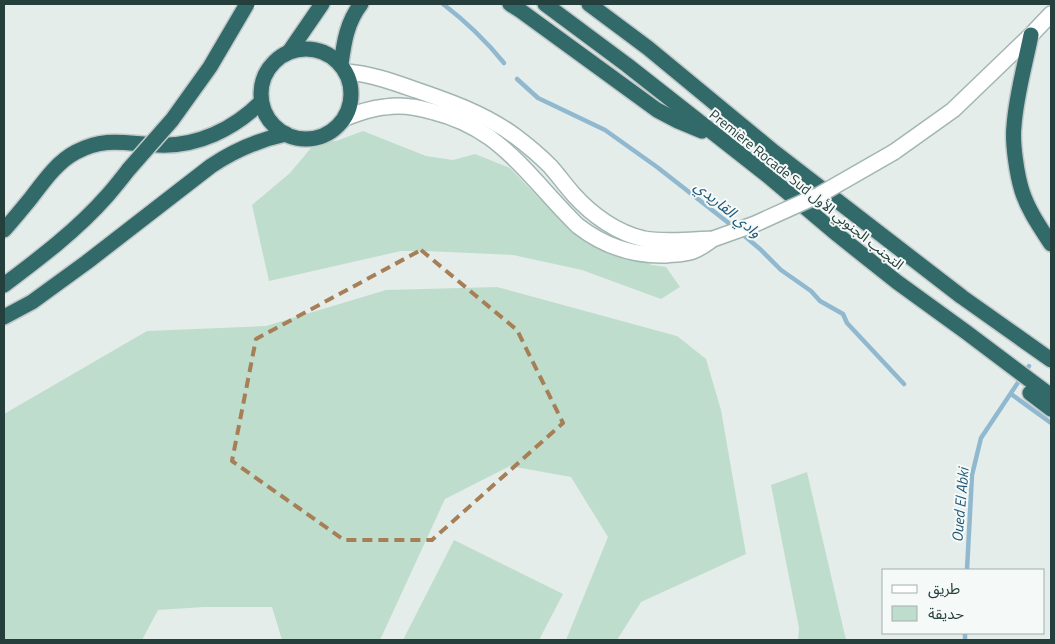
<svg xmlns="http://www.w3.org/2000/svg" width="1055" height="644" font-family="'Titillium Web','Noto Sans Arabic',sans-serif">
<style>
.green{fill:#bfddcd}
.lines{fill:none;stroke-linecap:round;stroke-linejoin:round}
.stream{stroke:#90b8cf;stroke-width:4.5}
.secondary-casing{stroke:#a1b6b3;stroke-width:18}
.highway-casing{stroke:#c2c9c9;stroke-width:18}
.secondary{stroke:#fff;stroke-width:15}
.highway{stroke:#326a6a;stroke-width:15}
.secondary-bridge-casing{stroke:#a1b6b3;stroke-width:18;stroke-linecap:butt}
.highway-bridge-casing{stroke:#c2c9c9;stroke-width:18;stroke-linecap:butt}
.secondary-bridge{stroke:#fff;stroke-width:15}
.highway-bridge{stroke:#326a6a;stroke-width:15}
.marked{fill:none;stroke:#a67f57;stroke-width:4;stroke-dasharray:10 6;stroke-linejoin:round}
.labels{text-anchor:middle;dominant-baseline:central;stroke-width:4;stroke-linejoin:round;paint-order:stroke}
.street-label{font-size:14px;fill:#253f3d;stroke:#f5faf8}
.water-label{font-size:15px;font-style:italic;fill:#215878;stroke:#f5faf8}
</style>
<rect width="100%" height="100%" fill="#e5edeb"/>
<g class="green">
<path d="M363 131 426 156 453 160 475 154 510 168 540 199 577 231 610 250 652 265 666 267 680 287 661 299 582 270 513 255 424 251H401L269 281 252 205 290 173 316 142 336 141Z"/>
<path d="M497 287 677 336 706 359 721 410 746 554 641 602 617 640H566L608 537 571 477 510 466 445 499 380 640H282L272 607H204L158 610 142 640 28 639 4 640V414L147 331 266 326 386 290Z"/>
<path d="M807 472 846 640H798L799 628 771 485Z"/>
<path d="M454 540 563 594 539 640H403Z"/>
</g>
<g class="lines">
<g class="stream">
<path d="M443 4C464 20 487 42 504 63"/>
<path d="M517 79 538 98 605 130 657 167 735 228"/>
<path d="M741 233 760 249 781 270 811 291 820 301 843 314 847 323 904 384"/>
<path d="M1011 394 1051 423"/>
<path d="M967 570 972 475 981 438 1029 366"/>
<path d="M965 640V633"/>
</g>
<g class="secondary-casing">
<g id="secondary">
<path d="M347 72C371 74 393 82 416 90 451 102 485 114 515 136 527 145 539 155 550 166 558 175 566 186 574 195 592 215 617 233 644 239 666 243 690 240 712 239"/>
<path d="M345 118C358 113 371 108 385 107 402 104 418 107 434 112 454 117 473 126 489 137 522 161 549 198 578 226 604 246 633 256 666 255 675 254 685 254 693 251 701 248 707 243 713 239"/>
<path d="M894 152 953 110 1031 35 1051 14"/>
</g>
</g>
<g class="highway-casing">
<g id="highway">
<path d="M510 4 521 11 657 110 678 121 702 131"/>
<path d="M545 4 627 65 767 175 838 235 897 282 966 332 1051 396"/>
<path d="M589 4 648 48 774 152 962 297 1051 360"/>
<path d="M1031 35C1025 65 1016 96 1014 126 1012 143 1017 175 1022 191 1028 210 1040 227 1051 244"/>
<circle cx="306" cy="94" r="45"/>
<path d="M289 52 322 4"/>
<path d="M341 64C344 42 347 22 361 4"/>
<path d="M4 230C13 220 22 209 31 198 44 181 57 162 76 152 106 136 127 144 158 145 197 147 234 129 261 102"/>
<path d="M4 285C40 258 77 230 107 196 115 187 122 178 129 169"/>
<path d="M4 317 32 302 87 262 211 166C235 150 258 140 286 134"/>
<path d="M1030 393 1051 409"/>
</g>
</g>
<use href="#secondary" class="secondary"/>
<use href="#highway" class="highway"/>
<g class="secondary-bridge-casing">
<path id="secondary-bridge" d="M713 239 755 224 819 195 894 152"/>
</g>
<g class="highway-bridge-casing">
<path id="highway-bridge" d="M129 169 172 120 210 67 247 4"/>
</g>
<use href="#secondary-bridge" class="secondary-bridge"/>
<use href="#highway-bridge" class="highway-bridge"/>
</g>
<path class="marked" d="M421 250 517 330 563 423 432 540H344L232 461 256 339Z"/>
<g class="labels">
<g class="street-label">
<text transform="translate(807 189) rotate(39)">Première Rocade Sud التجنب الجنوبي الأول</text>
</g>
<g class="water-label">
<text transform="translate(728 209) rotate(39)">وادي القاريدي</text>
<text transform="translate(960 505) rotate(-85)">Oued El Abki</text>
</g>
</g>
<rect width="1055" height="644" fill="none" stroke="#253f3d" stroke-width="10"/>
<rect x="882" y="569" width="162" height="65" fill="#f5faf8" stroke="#a2afad"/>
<rect x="892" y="585" width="25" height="8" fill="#ffffff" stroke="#a2afad"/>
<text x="928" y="594" font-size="15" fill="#253f3d">طريق</text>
<rect x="892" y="606" width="25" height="15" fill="#bfddcd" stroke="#a2afad"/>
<text x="928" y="619" font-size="15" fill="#253f3d">حديقة</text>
</svg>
